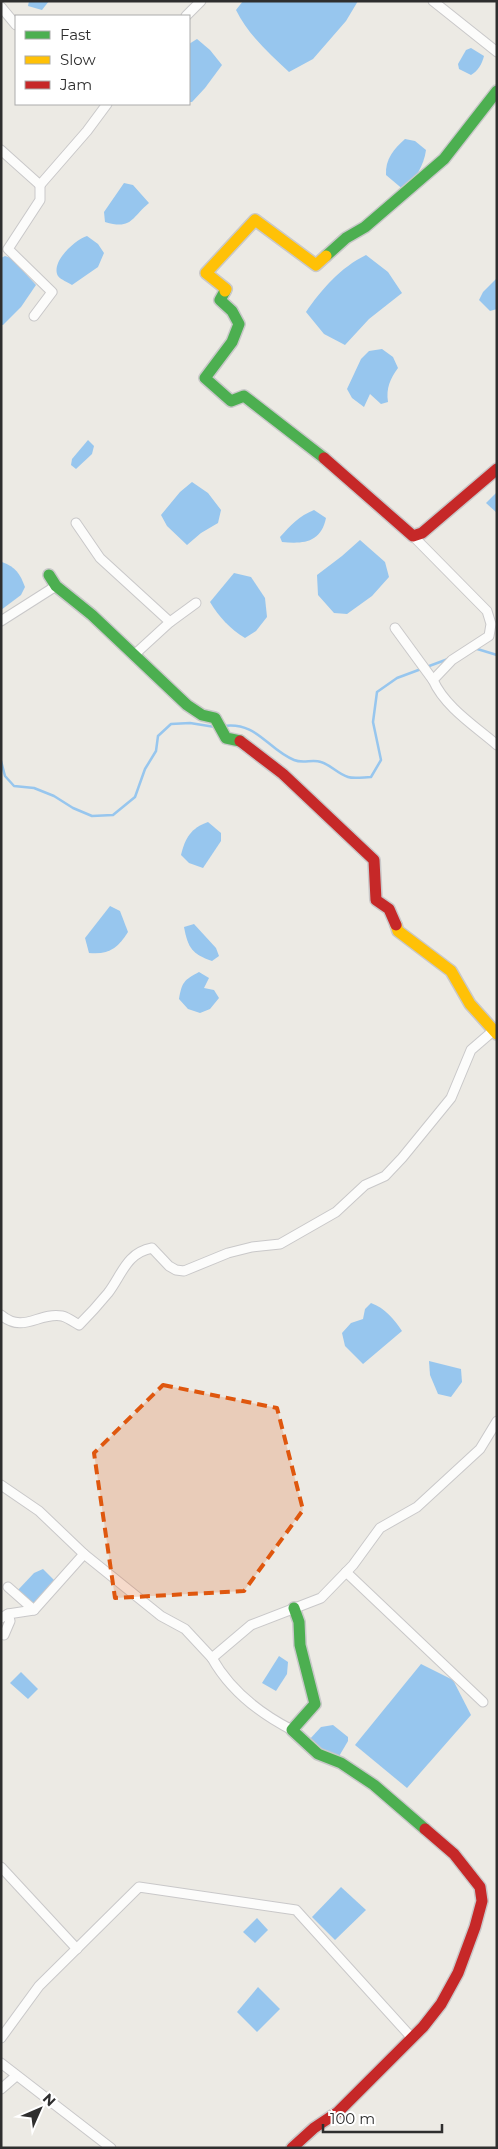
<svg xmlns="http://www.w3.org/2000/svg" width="498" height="2149" font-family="Montserrat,sans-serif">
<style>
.water{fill:#97c6ee}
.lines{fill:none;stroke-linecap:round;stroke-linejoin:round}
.stream{stroke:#97c6ee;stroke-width:2.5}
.street-casing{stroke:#c9c8c9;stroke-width:11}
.fast-casing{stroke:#c9c8c9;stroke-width:14}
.slow-casing{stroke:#c9c8c9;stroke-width:14}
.jam-casing{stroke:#c9c8c9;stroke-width:14}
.street{stroke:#fcfcfb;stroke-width:9}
.fast{stroke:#4caf50;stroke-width:11}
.slow{stroke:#ffc107;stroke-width:11}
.jam{stroke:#c62828;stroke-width:11}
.marked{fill:#df570e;fill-opacity:0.2;stroke:#df570e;stroke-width:4;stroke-dasharray:10 6;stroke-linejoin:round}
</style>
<rect width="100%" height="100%" fill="#eceae4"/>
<g class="water">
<path d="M29 1H49L42 10 28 6Z"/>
<path d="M243 1H358L346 21 313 59 289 72C270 54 248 35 236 10Z"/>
<path d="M197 39 210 50 222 65 205 88 192 102H189V44Z"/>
<path d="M471 48 484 56C482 64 478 71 471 75L459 69 458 64 466 50Z"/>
<path d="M405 139 415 141 426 150C424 166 415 178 405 191L386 175C385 159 394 149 405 139Z"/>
<path d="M124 183 133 185 149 203C131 218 132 230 105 222L104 212Z"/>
<path d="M87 236 98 244 104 253 98 267 72 285C68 282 61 280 58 276 50 262 76 239 87 236Z"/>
<path d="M366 255 388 272 402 293 369 319 345 345 324 334 306 312C321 290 341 267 366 255Z"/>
<path d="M5 256 11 258 36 285 21 307 3 325H1V258Z"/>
<path d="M497 278V309L490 311 479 300 483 292Z"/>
<path d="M382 349 393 357 398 368C390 379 386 388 388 402L381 404 370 394 364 407 352 398 347 389 361 359 369 351Z"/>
<path d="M88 440 94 446 92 454 76 469 71 465 72 459Z"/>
<path d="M192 482 208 493 221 510 218 523 201 533 187 545 167 526 161 515 180 492Z"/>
<path d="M497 492V513L486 503Z"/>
<path d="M314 510 326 518C321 543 303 544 282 542L280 537C291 525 299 516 314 510Z"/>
<path d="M360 540 385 562 389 577 372 596 347 614 334 613 318 595 317 575 342 556Z"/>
<path d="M2 562C16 567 20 574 25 587L21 595 1 610Z"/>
<path d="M234 573 251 577 265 598 267 617 256 631 245 638C230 629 219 617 210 602Z"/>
<path d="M208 822 221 833V841L203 868 189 863 181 855C185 838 191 828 208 822Z"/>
<path d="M110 906 120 911 128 932C118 948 109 955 89 953L85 938Z"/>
<path d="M194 924 216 948 219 956 212 961C192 954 188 948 184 927Z"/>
<path d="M199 972 209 978 204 988 214 990 219 998 210 1009 200 1013 188 1009 179 999C182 982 184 980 199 972Z"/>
<path d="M371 1303C385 1308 394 1319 402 1331L363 1364 345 1346 342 1333 351 1323 363 1319 365 1309Z"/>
<path d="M429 1361 461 1369 462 1382 451 1397 438 1394 430 1375Z"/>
<path d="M43 1569 55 1581 34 1605 18 1590 34 1573Z"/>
<path d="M279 1656 288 1662 287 1674 276 1691 262 1683Z"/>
<path d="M421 1664 453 1680 471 1715 407 1788 355 1745Z"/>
<path d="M21 1672 38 1689 28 1699 10 1683Z"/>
<path d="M333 1725 348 1737V1741L338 1758 328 1754 309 1740 321 1727Z"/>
<path d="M341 1887 366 1910 335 1940 312 1917Z"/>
<path d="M257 1918 268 1930 255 1943 243 1932Z"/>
<path d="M258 1987 280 2009 257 2032 237 2012Z"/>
</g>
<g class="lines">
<g class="stream">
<path d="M474 648 497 655"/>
<path d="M223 726C257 721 267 749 294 760 303 764 312 759 321 762 331 765 338 774 348 777 354 779 365 777 371 777L381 760 373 722 377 692 397 678 448 659"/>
<path d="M1 761 5 776 14 786 34 788 54 796 73 808 92 816 113 815 135 797 145 769 156 751 158 736 171 724 190 723 215 727"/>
</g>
<g class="street-casing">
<g id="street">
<path d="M433 1 497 52"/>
<path d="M1 7 16 25"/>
<path d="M186 16 201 1"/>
<path d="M1 150 40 185 87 131 107 104"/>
<path d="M34 316 52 292 8 249 40 200V185"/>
<path d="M76 523 100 558 170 622"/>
<path d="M413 536 487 611 491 624 489 636 452 660 433 680C445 707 475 726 497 745"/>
<path d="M1 621 56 586"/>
<path d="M395 628 433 680"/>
<path d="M134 655 170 622 196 603"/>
<path d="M1 1315C24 1334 38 1312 62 1316 67 1317 74 1322 79 1325 89 1315 99 1304 108 1293 122 1275 126 1253 152 1248L169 1266 176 1270 184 1271 228 1253 252 1247 280 1244 336 1212 365 1185 385 1176 402 1158 451 1098 471 1050 493 1031"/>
<path d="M1 1485 39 1511 84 1554"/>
<path d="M346 1572 483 1702"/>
<path d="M8 1587 34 1610 84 1554 161 1616 185 1629 212 1658 251 1625 321 1598 353 1565 380 1528 417 1507 480 1449 497 1421"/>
<path d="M1 1618 8 1614 34 1610"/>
<path d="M4 1635 10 1621 8 1614"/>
<path d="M212 1658C230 1690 259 1713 292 1730"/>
<path d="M1 1867 77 1949"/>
<path d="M1 2038 39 1986 139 1887 296 1910 412 2038"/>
<path d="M1 2063 111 2148"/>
<path d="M1 2089 16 2076"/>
</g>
</g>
<g class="fast-casing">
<g id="fast">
<path d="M326 256 346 238 365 227 444 159 497 91"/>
<path d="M225 291 220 300 232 311 239 324 232 342 205 378 231 401 244 396 324 458"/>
<path d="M49 575 56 586 92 615 187 705 202 715 215 718 226 738 240 741"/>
<path d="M294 1608 299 1622 300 1645 315 1704 292 1730 318 1754 341 1763 374 1785 425 1829"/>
</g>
</g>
<g class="slow-casing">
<g id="slow">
<path d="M225 291 226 289 206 273 255 220 316 265 326 256"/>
<path d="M396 925 398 931 451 971 470 1004 497 1034"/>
</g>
</g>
<g class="jam-casing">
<g id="jam">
<path d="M324 458 413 536 422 533 497 469"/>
<path d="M240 741 283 774 374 860 376 900 389 909 396 925"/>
<path d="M292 2148 314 2128 338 2112 423 2027 441 2004 458 1973 475 1927 482 1901 480 1887 454 1854 425 1829"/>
</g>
</g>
<use href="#street" class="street"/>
<use href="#fast" class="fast"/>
<use href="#slow" class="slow"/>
<use href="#jam" class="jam"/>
</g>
<path class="marked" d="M163 1385 277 1408 303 1510 244 1591 115 1598 94 1453Z"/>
<rect width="498" height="2149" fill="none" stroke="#2e2e2e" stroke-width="5"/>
<rect x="15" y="15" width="175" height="90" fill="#ffffff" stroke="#ababab"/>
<rect x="25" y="31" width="25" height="8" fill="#4caf50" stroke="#ababab"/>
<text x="60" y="40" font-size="15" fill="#2e2e2e">Fast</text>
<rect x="25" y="56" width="25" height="8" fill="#ffc107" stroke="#ababab"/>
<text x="60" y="65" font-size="15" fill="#2e2e2e">Slow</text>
<rect x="25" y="81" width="25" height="8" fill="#c62828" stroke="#ababab"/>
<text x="60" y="90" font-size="15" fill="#2e2e2e">Jam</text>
<g transform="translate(40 2109) rotate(45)" stroke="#ffffff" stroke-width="4" paint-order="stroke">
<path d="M0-4L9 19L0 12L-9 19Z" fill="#2e2e2e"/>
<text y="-8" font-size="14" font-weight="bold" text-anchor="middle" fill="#2e2e2e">N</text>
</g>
<path d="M323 2124v8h119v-8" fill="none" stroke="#2e2e2e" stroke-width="2.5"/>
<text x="330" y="2124" font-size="15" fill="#2e2e2e" stroke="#ffffff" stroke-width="4" paint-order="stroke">100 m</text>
</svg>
